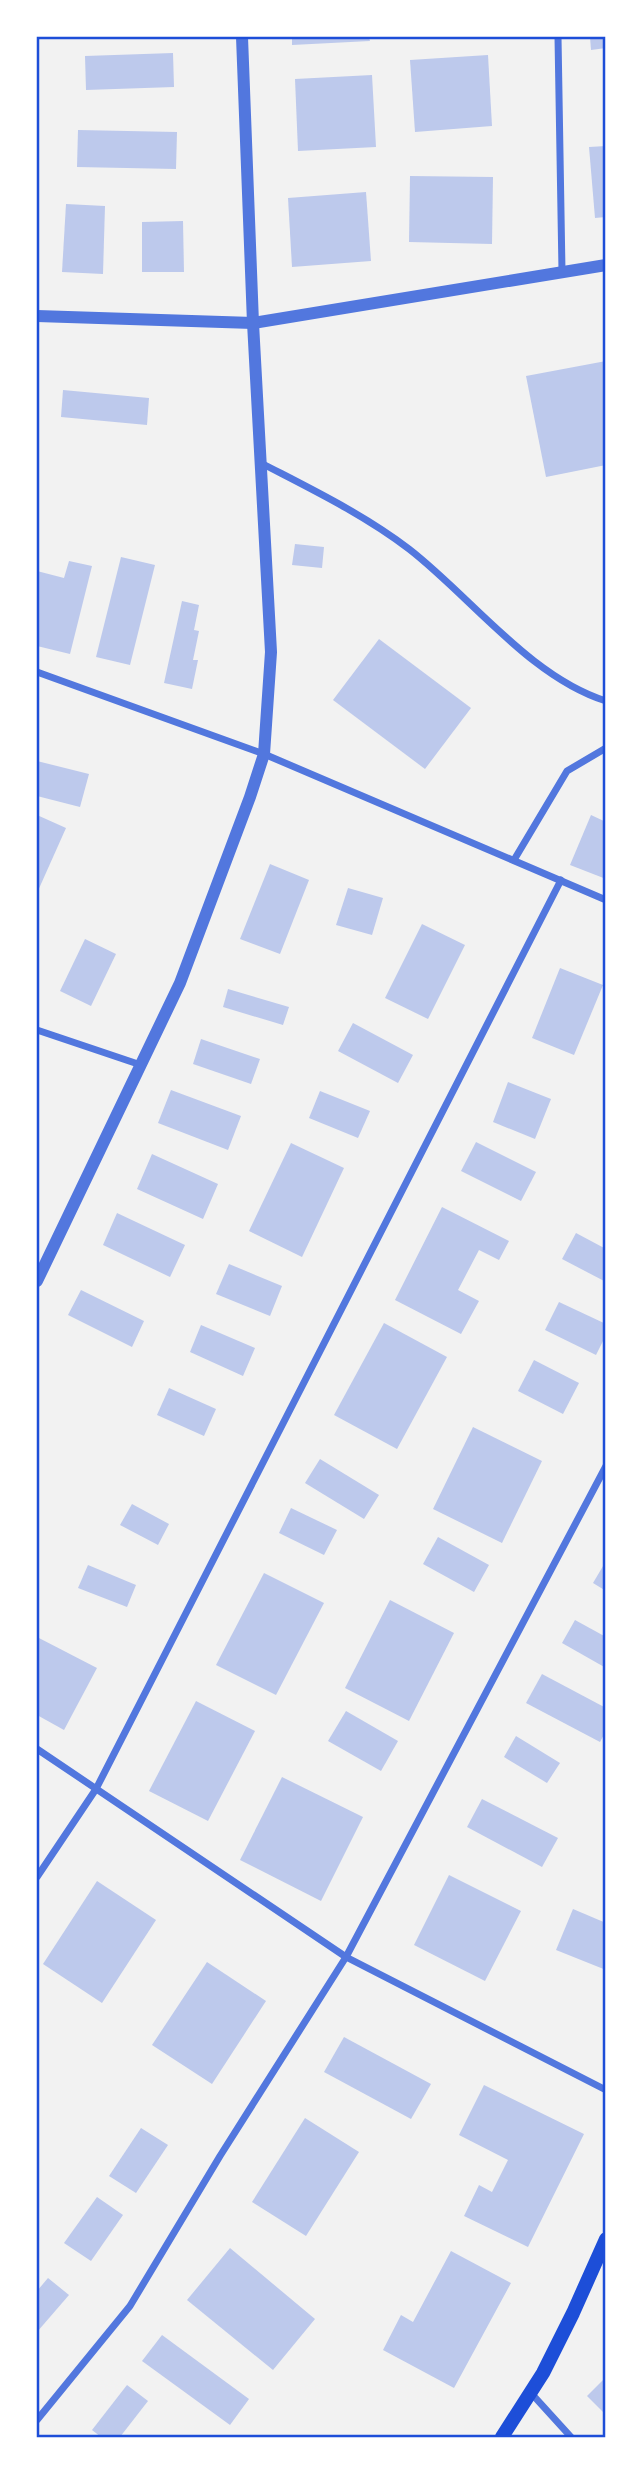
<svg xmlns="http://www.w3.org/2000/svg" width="643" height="2474" font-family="Ubuntu,sans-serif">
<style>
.building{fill:#bdc9ec}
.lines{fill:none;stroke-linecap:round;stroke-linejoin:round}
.minor{stroke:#5277de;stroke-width:7}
.tertiary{stroke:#5277de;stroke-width:12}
.secondary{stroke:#1d4ed8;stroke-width:14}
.neatline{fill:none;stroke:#1d4ed8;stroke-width:2.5}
</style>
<rect width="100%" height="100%" fill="#f2f2f2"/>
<g class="building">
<path d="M292 37H369L370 41 292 45Z"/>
<path d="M590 37H606V48L591 50Z"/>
<path d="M173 53 174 87 86 90 85 56Z"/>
<path d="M488 55 492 126 415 132 410 60Z"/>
<path d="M372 75 376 147 298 151 295 79Z"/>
<path d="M78 130 177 132 176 169 77 167Z"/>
<path d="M606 146V217L595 218 589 147Z"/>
<path d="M410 176 493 177 492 244 409 242Z"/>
<path d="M366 192 371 261 292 267 288 198Z"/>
<path d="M66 204 105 206 103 274 62 272Z"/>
<path d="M183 221 184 272H142V222Z"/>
<path d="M606 361V465L546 477 526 376Z"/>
<path d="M63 390 149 398 147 425 61 417Z"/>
<path d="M295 544 324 547 322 568 292 565Z"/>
<path d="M121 557 155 565 130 665 96 657Z"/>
<path d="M69 561 92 566 70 654 37 646V571L64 578Z"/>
<path d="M182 601 199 605 194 630 199 631 193 660H198L192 689 164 683Z"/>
<path d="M379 639 471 708 425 769 333 700Z"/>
<path d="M37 761 89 774 80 807 37 796Z"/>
<path d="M37 815 66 828 37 893Z"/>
<path d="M591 815 606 822V879L570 865Z"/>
<path d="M270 864 309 880 280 954 240 939Z"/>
<path d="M348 888 383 898 372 935 336 925Z"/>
<path d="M422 924 465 945 428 1019 385 998Z"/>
<path d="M85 939 116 954 91 1006 60 991Z"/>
<path d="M560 968 603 985 574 1055 532 1038Z"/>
<path d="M228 989 289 1007 283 1025 223 1007Z"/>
<path d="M353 1023 413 1055 398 1083 338 1051Z"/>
<path d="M201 1039 260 1059 251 1084 193 1064Z"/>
<path d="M508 1082 551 1099 535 1139 493 1122Z"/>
<path d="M171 1090 241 1116 228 1150 158 1123Z"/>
<path d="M320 1091 370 1111 358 1138 309 1118Z"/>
<path d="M476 1142 536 1172 521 1201 461 1171Z"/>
<path d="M291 1143 344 1168 302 1257 249 1231Z"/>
<path d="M152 1154 218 1184 203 1219 137 1189Z"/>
<path d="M442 1207 509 1241 499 1260 479 1250 458 1290 479 1301 461 1334 395 1300Z"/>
<path d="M117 1213 185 1245 170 1277 103 1245Z"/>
<path d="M576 1233 606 1249V1282L562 1259Z"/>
<path d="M229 1264 282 1286 270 1316 216 1294Z"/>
<path d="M81 1290 144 1321 132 1347 68 1315Z"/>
<path d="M559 1302 606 1324V1335L596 1355 545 1330Z"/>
<path d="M384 1323 447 1357 397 1449 334 1415Z"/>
<path d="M201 1325 255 1348 243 1376 190 1352Z"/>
<path d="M534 1360 579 1383 563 1414 518 1391Z"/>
<path d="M169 1388 216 1409 204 1436 157 1415Z"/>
<path d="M473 1427 542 1461 502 1543 433 1509Z"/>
<path d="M320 1459 379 1495 364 1519 305 1483Z"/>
<path d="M132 1504 169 1524 158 1545 120 1525Z"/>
<path d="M291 1508 337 1530 324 1555 279 1533Z"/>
<path d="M438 1537 489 1565 474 1592 423 1564Z"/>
<path d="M606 1561V1591L593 1583Z"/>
<path d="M88 1565 136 1585 127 1607 78 1588Z"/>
<path d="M264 1573 324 1603 276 1695 216 1665Z"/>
<path d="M390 1600 454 1633 409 1721 345 1688Z"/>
<path d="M575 1620 606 1637V1668L562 1643Z"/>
<path d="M37 1637 97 1668 64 1730 37 1715Z"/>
<path d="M542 1674 606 1708V1731L600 1742 526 1703Z"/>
<path d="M196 1701 255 1731 208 1821 149 1791Z"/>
<path d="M346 1711 398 1741 381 1771 328 1741Z"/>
<path d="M516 1736 560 1763 547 1783 504 1757Z"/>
<path d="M282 1777 363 1817 321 1901 240 1860Z"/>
<path d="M482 1799 558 1838 542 1867 467 1827Z"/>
<path d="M449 1875 521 1911 485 1981 414 1945Z"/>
<path d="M97 1881 156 1920 102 2003 43 1964Z"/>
<path d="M573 1909 606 1923V1970L556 1950Z"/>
<path d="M207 1962 266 2001 212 2084 152 2045Z"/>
<path d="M344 2037 431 2084 411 2119 324 2072Z"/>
<path d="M484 2085 584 2134 528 2247 464 2216 479 2185 492 2192 508 2160 459 2135Z"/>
<path d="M305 2118 359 2152 306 2236 252 2202Z"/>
<path d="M141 2128 168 2145 136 2193 109 2176Z"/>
<path d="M97 2197 123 2215 91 2261 64 2243Z"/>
<path d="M230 2248 315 2319 273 2370 187 2300Z"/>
<path d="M451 2251 511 2283 454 2388 383 2350 401 2315 413 2322Z"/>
<path d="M48 2278 69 2295 37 2332V2291Z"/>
<path d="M162 2335 249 2399 230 2425 142 2361Z"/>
<path d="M606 2377V2415L587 2396Z"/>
<path d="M127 2385 148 2401 120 2437H101L92 2430Z"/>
</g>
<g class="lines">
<g class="minor">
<path d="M558 37 562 271"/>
<path d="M261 463C311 489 363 514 409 549 471 597 530 677 606 701"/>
<path d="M37 672 264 754 606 900"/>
<path d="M514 860 567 771 606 748"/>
<path d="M37 1030 141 1065"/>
<path d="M37 1749 346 1957 606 2090"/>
<path d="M37 1877 96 1789 561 880"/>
<path d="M531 2393 571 2437"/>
<path d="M37 2420 130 2306 220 2156 346 1957 606 1466"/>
</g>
<g class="tertiary">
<path d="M37 316 253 323 606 265"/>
<path d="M37 1281 180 983 250 797 264 754 271 652 253 323 242 37"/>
</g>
<path class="secondary" d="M502 2437 543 2373 573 2313 606 2239"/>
</g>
<rect width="643" height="2474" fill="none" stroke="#ffffff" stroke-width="77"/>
<rect x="38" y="38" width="566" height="2398" class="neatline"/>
</svg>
